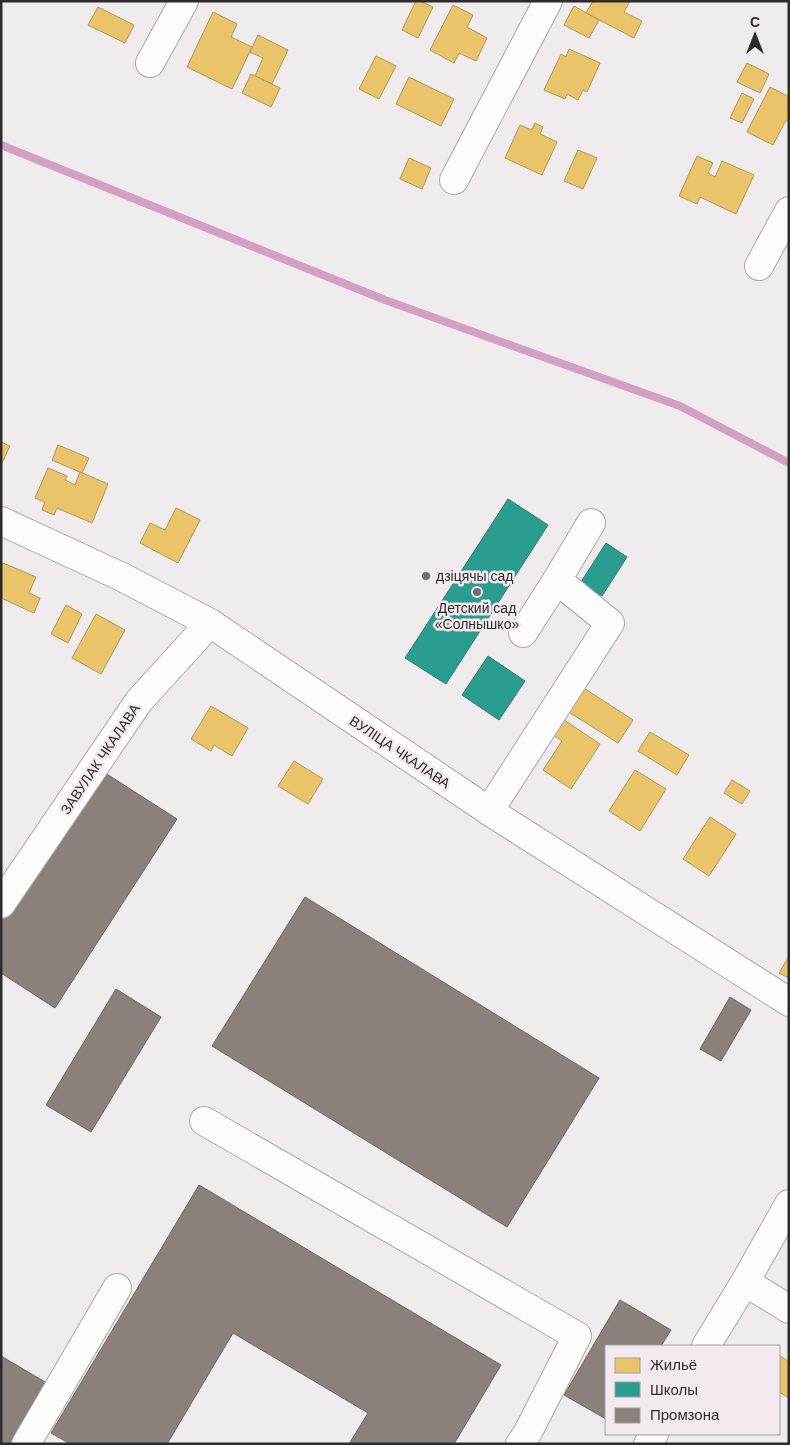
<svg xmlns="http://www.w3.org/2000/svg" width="790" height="1445" font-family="Helvetica,sans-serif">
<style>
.homes{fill:#e9c46a;stroke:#b19658}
.schools{fill:#2a9d8f;stroke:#2c7b72}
.industry{fill:#8a817c;stroke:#6f6764}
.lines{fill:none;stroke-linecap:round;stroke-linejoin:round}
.stream{stroke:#d2a0c3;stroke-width:8}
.minor-casing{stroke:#aba8a9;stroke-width:30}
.minor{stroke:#fdfcfc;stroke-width:28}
.poi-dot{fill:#736f71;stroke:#f2eaef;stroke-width:2}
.labels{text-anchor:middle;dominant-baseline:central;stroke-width:5;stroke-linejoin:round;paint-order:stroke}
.poi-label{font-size:14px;fill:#2f2b2d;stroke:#f2eaef;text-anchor:start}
.street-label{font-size:14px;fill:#2f2b2d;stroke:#f2eaef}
</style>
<rect width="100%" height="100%" fill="#f0ecee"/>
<g class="homes">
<path d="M416 1H420L433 7 418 38 402 30Z"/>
<path d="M593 1H630L624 12 642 21 634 38 586 13Z"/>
<path d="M453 5 473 15 467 27 487 38 476 61 459 53 454 63 430 50Z"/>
<path d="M574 6 599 20 589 38 564 25Z"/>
<path d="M98 7 134 25 125 43 88 25Z"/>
<path d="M213 12 237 24 231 37 252 47 232 89 187 67Z"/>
<path d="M258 35 288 50 272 84 255 76 263 58 250 52Z"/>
<path d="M569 49 600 63 587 92 583 90 578 100 567 94 565 99 544 90 561 54 566 57Z"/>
<path d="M376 56 396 66 379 99 359 89Z"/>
<path d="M747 63 769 74 760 93 737 82Z"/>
<path d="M251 74 280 88 271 107 242 93Z"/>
<path d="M409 77 454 99 441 126 396 104Z"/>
<path d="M770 87 789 97V122L786 120 773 145 747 132Z"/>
<path d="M742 93 754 99 742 123 730 118Z"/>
<path d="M535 123 543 127 540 134 557 142 542 175 505 158 520 125 532 130Z"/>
<path d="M578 150 597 158 583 189 564 181Z"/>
<path d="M697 156 713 163 708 173 715 177 722 161 754 175 736 214 700 197 697 204 679 196Z"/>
<path d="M409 158 431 168 422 189 400 179Z"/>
<path d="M1 442 10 446 1 465Z"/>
<path d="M58 445 89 458 82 473 52 460Z"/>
<path d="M48 468 67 476 65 480 75 485 80 472 108 484 92 523 57 508 54 515 42 510 45 502 35 498Z"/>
<path d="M176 508 200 520 178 563 140 543 150 523 165 530Z"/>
<path d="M3 563 36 577 29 593 40 598 34 613 1 598V567Z"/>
<path d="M66 605 82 614 68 643 51 634Z"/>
<path d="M96 614 125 630 101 674 72 658Z"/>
<path d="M579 685 633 720 618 743 564 709Z"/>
<path d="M211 706 248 728 232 756 214 745 211 751 191 739Z"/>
<path d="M564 720 600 744 571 789 543 770 562 741 554 735Z"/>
<path d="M650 732 689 755 677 775 638 751Z"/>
<path d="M294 761 323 779 308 804 278 786Z"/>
<path d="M635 770 666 789 640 831 609 811Z"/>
<path d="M732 780 750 791 742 804 724 793Z"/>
<path d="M710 817 736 834 709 876 683 859Z"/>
<path d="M789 956V978L779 973Z"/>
<path d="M779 1355 789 1362V1398L779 1392Z"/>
</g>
<g class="schools">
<path d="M508 499 548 525 446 684 405 658Z"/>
<path d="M606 543 627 557 602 596 581 582Z"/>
<path d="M488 656 525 681 499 720 462 695Z"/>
</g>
<g class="industry">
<path d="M99 769 177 819 55 1008 1 973V921Z"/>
<path d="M305 897 599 1078 507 1227 212 1046Z"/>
<path d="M116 989 161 1017 91 1132 46 1105Z"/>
<path d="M730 997 751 1010 721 1061 700 1049Z"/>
<path d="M199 1185 501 1365 454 1444H349L368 1413 233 1333 167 1444H70L51 1433Z"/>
<path d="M620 1300 671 1330 661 1346H606V1419L564 1395Z"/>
<path d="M1 1356 45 1382 9 1444H1Z"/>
</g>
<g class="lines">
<path class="stream" d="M1 145 385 300 680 406 789 463"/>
<g class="minor-casing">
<g id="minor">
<path d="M150 63 184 1"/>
<path d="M454 180 548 1"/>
<path d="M759 266 789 211"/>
<path d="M1 521 122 577 210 623 489 811 789 1002"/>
<path d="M523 633 557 580"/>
<path d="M489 811 610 623 557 580 591 523"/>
<path d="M1 904 139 701 210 623"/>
<path d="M204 1121 577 1336 528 1432 520 1444"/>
<path d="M745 1282 789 1309"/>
<path d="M706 1346 745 1282 789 1204"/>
<path d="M26 1444 117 1288"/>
<path d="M648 1444 654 1434"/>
</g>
</g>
<use href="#minor" class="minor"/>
</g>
<g class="poi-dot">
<circle cx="426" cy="576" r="5"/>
<circle cx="477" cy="592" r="5"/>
</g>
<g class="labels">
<g class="poi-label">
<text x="436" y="576">дзіцячы сад</text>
<text x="477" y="608" text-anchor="middle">Детский сад<tspan x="477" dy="16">«Солнышко»</tspan></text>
</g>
<g class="street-label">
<text transform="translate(400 752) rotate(34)">ВУЛІЦА ЧКАЛАВА</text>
<text transform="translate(100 759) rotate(-56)">ЗАВУЛАК ЧКАЛАВА</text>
</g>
</g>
<rect width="790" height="1445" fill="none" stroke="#2f2b2d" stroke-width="5"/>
<rect x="605" y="1345" width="175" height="90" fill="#f2eaef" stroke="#a49ea1"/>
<rect x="615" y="1358" width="25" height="15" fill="#e9c46a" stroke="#a49ea1"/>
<text x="650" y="1370" font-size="15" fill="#2f2b2d">Жильё</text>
<rect x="615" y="1382" width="25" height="15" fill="#2a9d8f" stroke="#a49ea1"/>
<text x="650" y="1395" font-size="15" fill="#2f2b2d">Школы</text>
<rect x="615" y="1408" width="25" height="15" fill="#8a817c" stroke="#a49ea1"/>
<text x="650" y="1420" font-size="15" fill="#2f2b2d">Промзона</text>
<g transform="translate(755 35)" stroke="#f2eaef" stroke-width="4" paint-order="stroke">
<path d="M0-4L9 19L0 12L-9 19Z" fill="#2f2b2d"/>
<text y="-8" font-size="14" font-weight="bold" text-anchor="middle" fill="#2f2b2d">С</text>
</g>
</svg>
